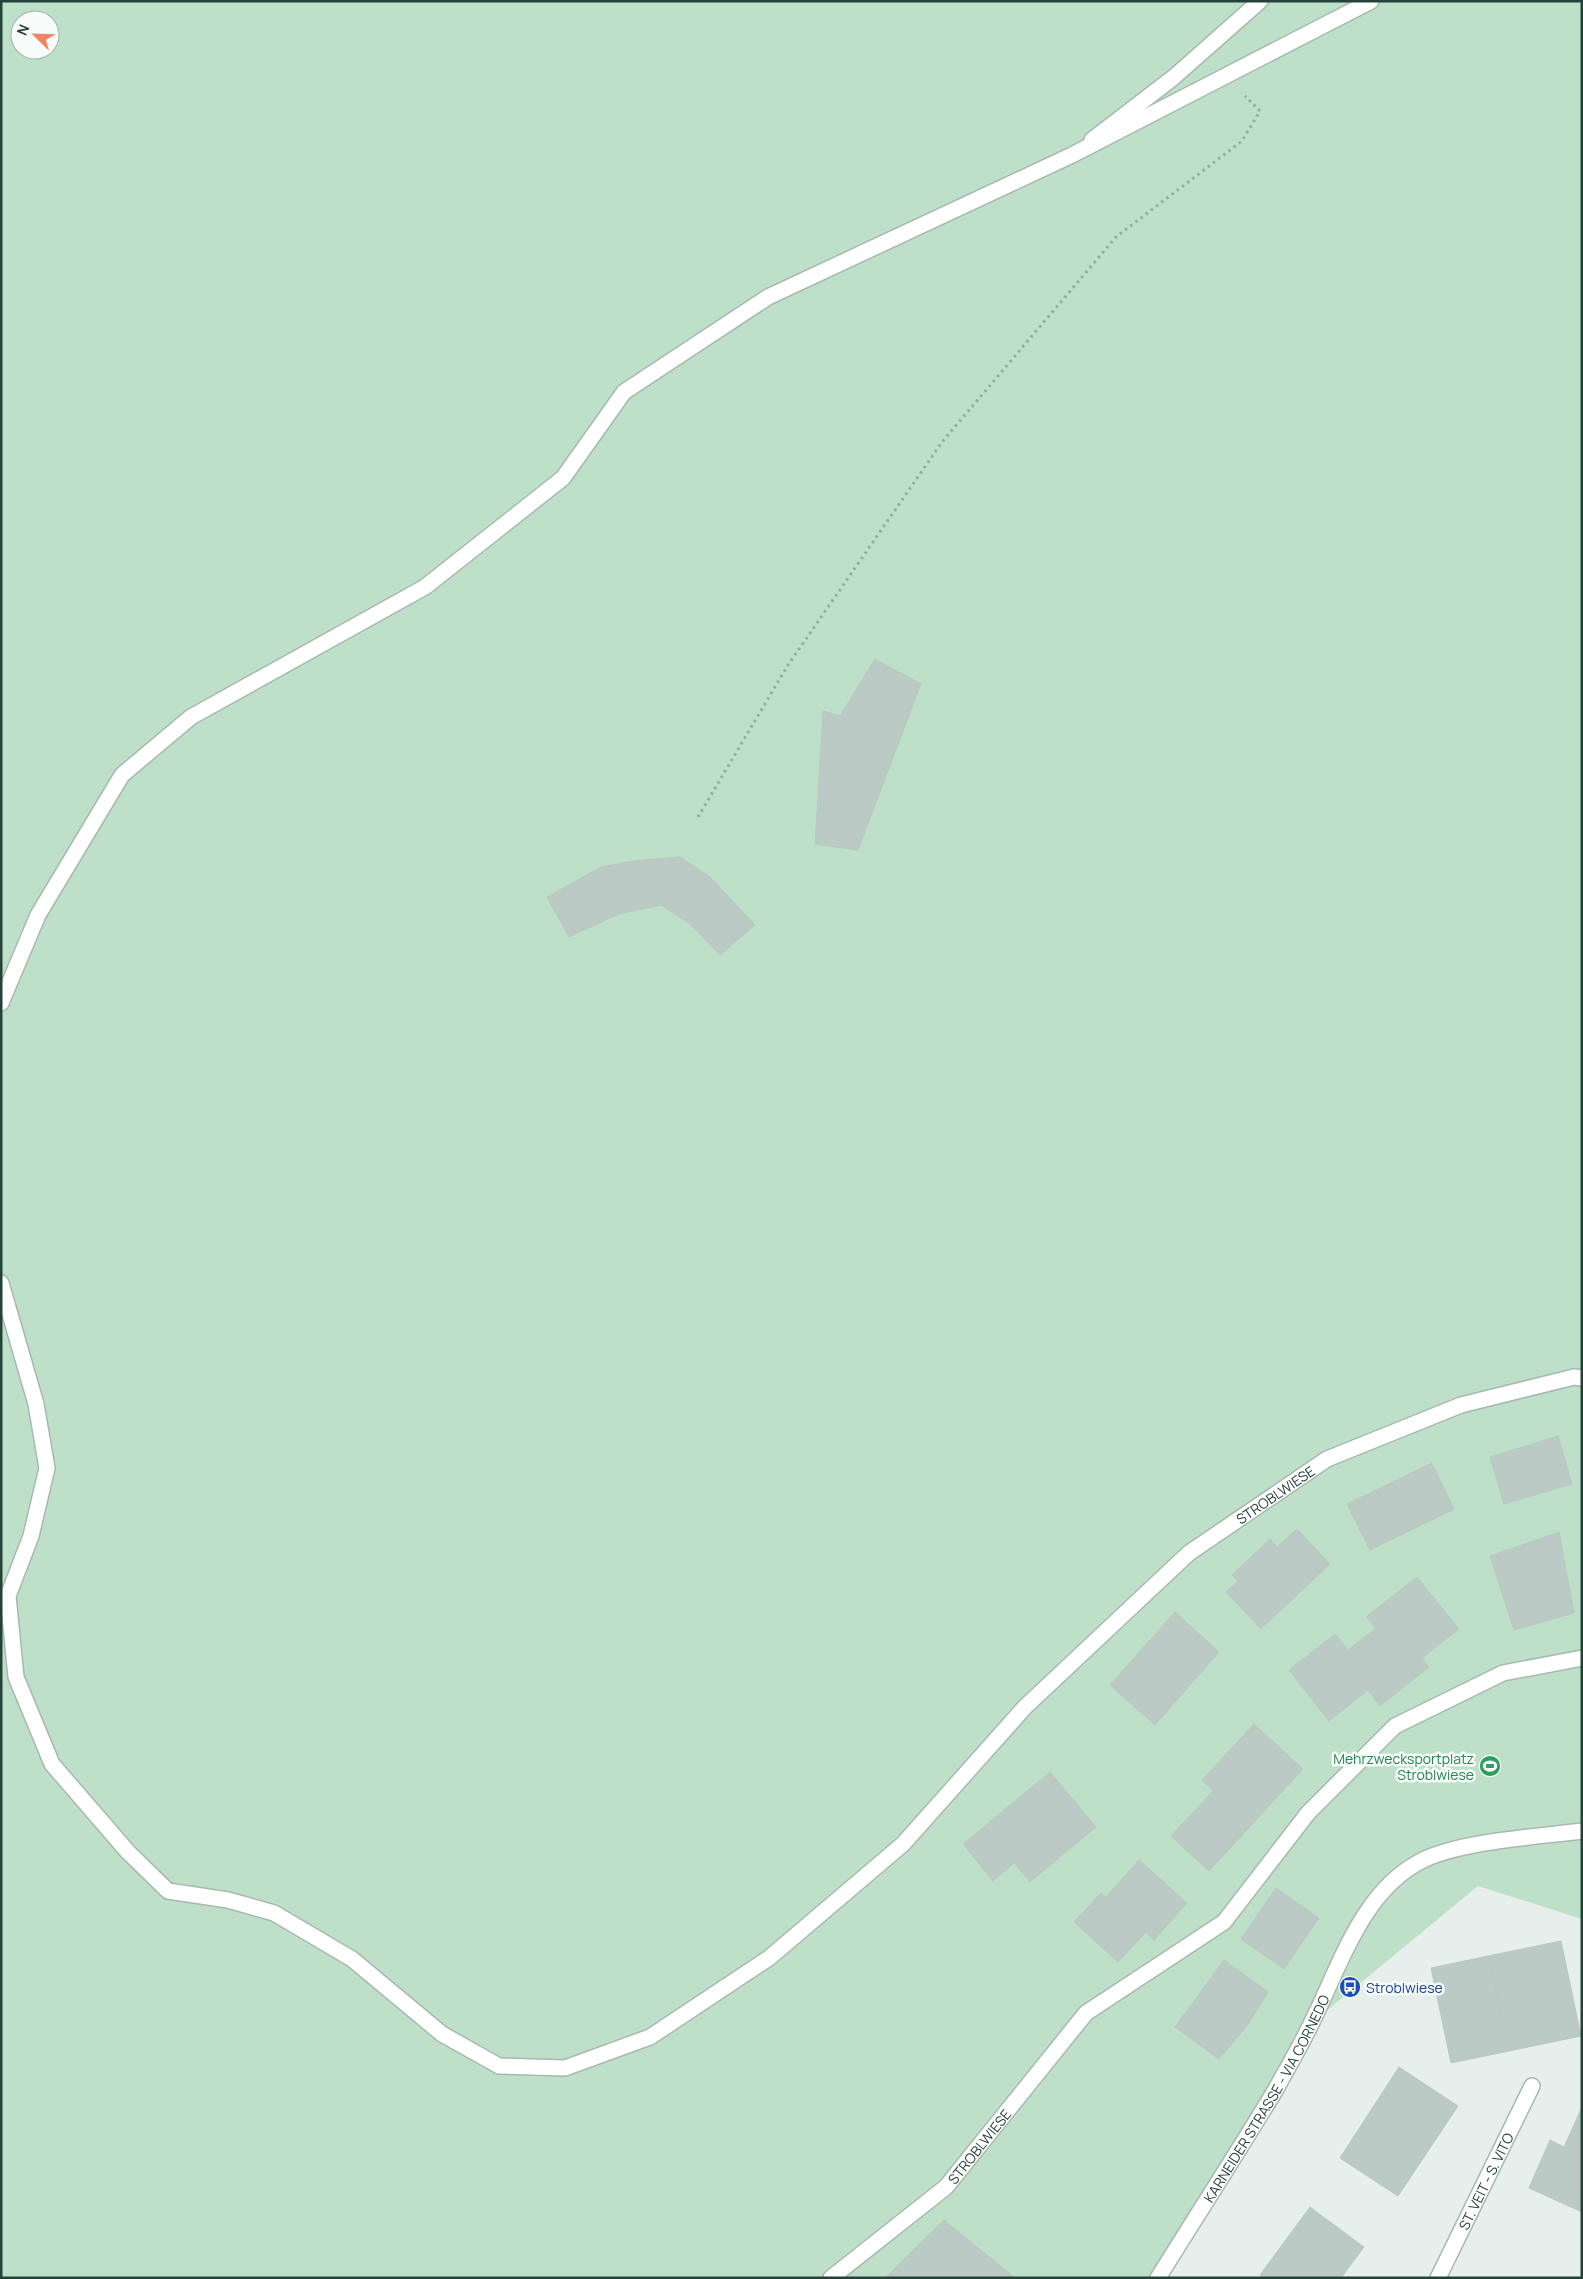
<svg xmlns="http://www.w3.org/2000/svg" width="1583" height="2279" font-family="Manrope,sans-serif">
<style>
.green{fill:#bfe0c8;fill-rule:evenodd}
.building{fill:#bbcac4;stroke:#b8c9c2}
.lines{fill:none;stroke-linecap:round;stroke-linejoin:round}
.service-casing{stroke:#a8b8b2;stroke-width:18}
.minor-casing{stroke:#a8b8b2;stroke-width:18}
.tertiary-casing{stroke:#a8b8b2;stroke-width:18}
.path{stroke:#86b3a5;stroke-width:3;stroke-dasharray:2.5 4;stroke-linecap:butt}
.service{stroke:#fff;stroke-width:15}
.minor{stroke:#fff;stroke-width:15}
.tertiary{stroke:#fff;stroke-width:15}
.labels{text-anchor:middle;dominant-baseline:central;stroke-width:5;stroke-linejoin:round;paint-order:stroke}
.street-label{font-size:14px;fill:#24423a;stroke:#f7fbf9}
.leisure-label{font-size:14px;fill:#27864d;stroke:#f7fbf9;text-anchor:end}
.transit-label{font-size:14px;fill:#164399;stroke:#f7fbf9;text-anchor:start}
</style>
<rect width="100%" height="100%" fill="#e6efeb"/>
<path class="green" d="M1 1H1582V1919L1478 1886 1313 2022 1158 2278H1ZM20 20H50V50H20Z"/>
<g class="building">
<path d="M875 659 921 684 858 850 815 844 823 711 840 716Z"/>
<path d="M680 857 710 877 755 925 720 955 689 923 661 905 619 914 569 937 547 897 601 867 633 861Z"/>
<path d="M1558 1436 1572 1484 1504 1504 1490 1457Z"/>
<path d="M1432 1463 1454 1509 1370 1550 1347 1504Z"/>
<path d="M1297 1529 1330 1564 1261 1629 1226 1592 1238 1581 1232 1575 1270 1539 1277 1547Z"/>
<path d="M1559 1532 1574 1613 1514 1630 1490 1556Z"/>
<path d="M1417 1577 1459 1629 1422 1658 1429 1667 1380 1706 1368 1690 1329 1721 1289 1670 1335 1634 1348 1650 1376 1628 1366 1617Z"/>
<path d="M1175 1612 1219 1652 1155 1725 1110 1685Z"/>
<path d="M1254 1724 1303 1769 1209 1871 1171 1836 1213 1791 1202 1780Z"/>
<path d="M1050 1772 1096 1827 1030 1882 1014 1863 993 1881 963 1844Z"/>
<path d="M1139 1860 1187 1903 1154 1940 1106 1897Z"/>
<path d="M1276 1888 1319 1918 1284 1969 1241 1939Z"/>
<path d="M1101 1893 1145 1933 1118 1962 1074 1922Z"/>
<path d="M1561 1941 1581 2036 1509 2051 1488 1956Z"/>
<path d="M1488 1956 1509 2051 1451 2063 1431 1968Z"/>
<path d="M1224 1960 1268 1992 1247 2026 1219 2059 1175 2027Z"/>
<path d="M1399 2067 1458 2106 1398 2196 1340 2158Z"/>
<path d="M1582 2107V2212L1529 2188 1550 2140 1564 2147Z"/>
<path d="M1310 2207 1364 2247 1341 2278H1264L1260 2275Z"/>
<path d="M944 2220 1015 2278H885Z"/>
</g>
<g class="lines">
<g class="service-casing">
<path id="service" d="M1092 140 1174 77 1260 1"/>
</g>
<g class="minor-casing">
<g id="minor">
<path d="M1 1003 38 915 122 775 191 717 425 587 563 478 624 392 768 297 1072 155 1371 1"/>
<path id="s1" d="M1 1283 36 1404 47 1468 31 1536 8 1596 16 1677 52 1764 128 1852 168 1891 228 1900 274 1913 352 1959 442 2034 499 2066 565 2068 650 2037 769 1958 903 1844 1025 1707 1189 1553 1327 1459 1461 1405 1574 1377 1582 1378"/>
<path id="s2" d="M831 2278 946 2187 1086 2013 1224 1922 1308 1813 1395 1726 1503 1673 1582 1658"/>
<path id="s3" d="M1438 2278 1532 2086"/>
</g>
</g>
<g class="tertiary-casing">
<g id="tertiary">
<path id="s4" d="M1158 2278C1197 2215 1238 2152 1276 2089 1288 2067 1301 2045 1312 2022 1340 1966 1362 1890 1423 1860 1463 1841 1536 1837 1582 1831"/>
</g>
</g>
<path class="path" d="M698 817 788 665 942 442 1116 237 1242 141 1260 111 1245 96"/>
<use href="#service" class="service"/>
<use href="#minor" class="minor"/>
<use href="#tertiary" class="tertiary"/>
</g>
<defs>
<g id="stadium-disc" transform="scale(1.125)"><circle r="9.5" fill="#2e9e5b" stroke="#f7fbf9"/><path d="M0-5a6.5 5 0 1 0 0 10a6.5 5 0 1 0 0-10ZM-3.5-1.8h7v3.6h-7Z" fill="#fff"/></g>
<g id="bus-disc" transform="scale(1.125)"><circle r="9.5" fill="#1a4fb4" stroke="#f7fbf9"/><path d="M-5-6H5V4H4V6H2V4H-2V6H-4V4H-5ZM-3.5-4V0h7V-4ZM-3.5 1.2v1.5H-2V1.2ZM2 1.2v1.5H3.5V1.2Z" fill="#fff"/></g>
</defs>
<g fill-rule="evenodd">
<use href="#stadium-disc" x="1490" y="1766"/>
<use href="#bus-disc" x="1350" y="1987"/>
</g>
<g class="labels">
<g class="street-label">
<text stroke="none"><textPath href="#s1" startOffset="2042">STROBLWIESE</textPath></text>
<text stroke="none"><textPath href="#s4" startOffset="210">KARNEIDER STRASSE - VIA CORNEDO</textPath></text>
<text stroke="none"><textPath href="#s2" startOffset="199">STROBLWIESE</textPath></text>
<text stroke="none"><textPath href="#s3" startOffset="108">ST. VEIT - S. VITO</textPath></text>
</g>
<g class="leisure-label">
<text x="1474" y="1758">Mehrzwecksportplatz<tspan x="1474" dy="16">Stroblwiese</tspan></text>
</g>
<g class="transit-label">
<text x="1366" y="1987">Stroblwiese</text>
</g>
</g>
<rect width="1583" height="2279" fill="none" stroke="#24423a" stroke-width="5"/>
<g transform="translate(35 35) rotate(293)"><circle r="24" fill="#f7fbf9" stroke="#a3b1ad"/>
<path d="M0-4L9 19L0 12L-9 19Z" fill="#f4845f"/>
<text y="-8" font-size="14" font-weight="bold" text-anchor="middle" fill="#24423a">N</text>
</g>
</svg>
